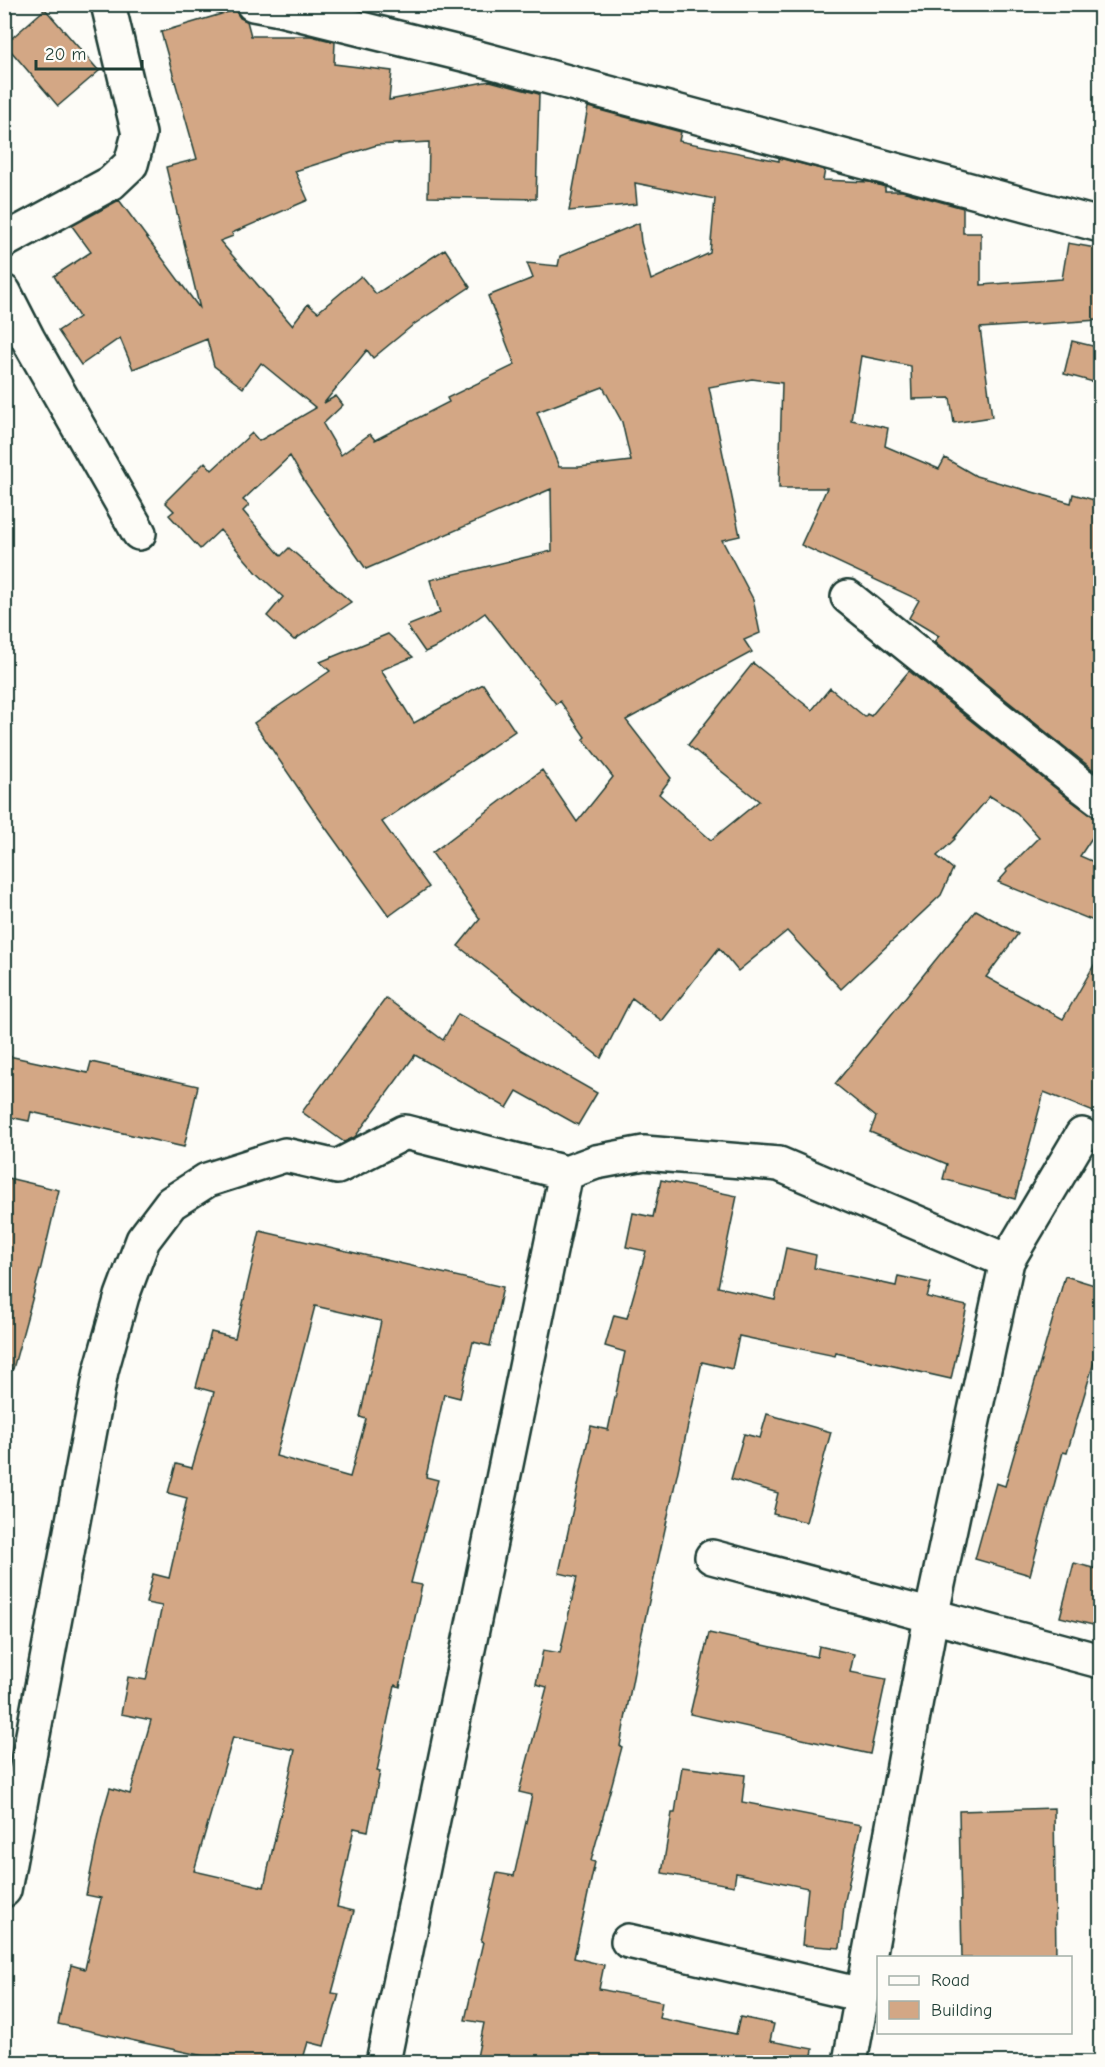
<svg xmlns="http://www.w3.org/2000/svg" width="1105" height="2067" font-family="'Comic Neue',sans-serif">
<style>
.building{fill:#d3a785;stroke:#1f3d34;stroke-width:1.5;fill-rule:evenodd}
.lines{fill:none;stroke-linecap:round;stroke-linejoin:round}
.minor-casing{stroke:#1f3d34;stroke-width:38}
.minor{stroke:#fdfcf7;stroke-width:33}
</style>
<rect width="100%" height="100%" fill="#fdfcf7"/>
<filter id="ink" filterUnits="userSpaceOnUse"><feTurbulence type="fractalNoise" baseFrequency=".0167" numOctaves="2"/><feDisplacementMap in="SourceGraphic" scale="12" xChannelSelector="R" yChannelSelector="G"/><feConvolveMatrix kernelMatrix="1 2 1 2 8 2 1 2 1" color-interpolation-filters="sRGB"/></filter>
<g filter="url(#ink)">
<g class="building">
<path d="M45 9 99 71 58 106 5 44Z"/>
<path d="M235 10 240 18 247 21 251 36H311L335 42 334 64 392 71 389 100 490 81 539 94 536 199 428 197 429 142 377 145 295 171 308 200 232 233 233 236 220 241 292 325 308 304 318 312 361 276 376 294 445 249 470 287 413 325 373 358 367 350 324 403 336 396 343 405 323 424 341 455 370 434 375 440 449 402 447 398 515 365 488 296 533 278 527 263 558 266 560 256 639 223 641 242 651 280 710 253 715 199 635 183 637 204 569 211 588 107 681 132 679 141 779 161V158L825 170 823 180 869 182 885 187V191H902L963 208V233H981V285L1062 279 1068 243 1101 249V304L1098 320 980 328 992 417 954 423 950 398 912 399 911 366 861 356 851 420 888 428 885 446 939 469 945 458 976 476 1071 503 1073 494 1101 502V776L934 642 939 636 909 618 919 600 801 545 827 488H779L782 383 752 379 709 387 740 536 722 540 753 599 760 633 744 640 752 652 626 720 671 778 659 794 711 840 759 801 688 745 753 663 812 710 830 688 865 717 867 714 871 716 909 671 1069 799 1089 814 1101 817V824L1080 856 1101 865V924L998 882 1007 872 1006 870 1039 837 1017 813 990 796 954 838 955 839 937 856 953 869 941 895 841 989 787 931 738 971 719 948 662 1021 632 998 601 1058 458 946 480 919 432 853 542 770 577 822 613 777 583 739 585 737 560 701 556 704 485 613 440 645 425 652 407 626 440 613 430 580 552 551 551 489 366 569 305 482 290 456 243 500 249 505 243 511 281 556 289 548 351 602 294 640 267 616 283 597 257 573 220 530 200 549 169 515 174 511 165 502 205 462 212 470 252 433 259 441 316 408 261 363 243 388 214 366 207 339 133 369 120 338 81 365 58 331 79 317 54 276 91 252 72 226 119 200 200 309 166 167 197 159 161 32ZM603 387 622 422 631 461 579 467H559L537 412Z"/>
<path d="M1072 341 1101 348V384L1064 374Z"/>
<path d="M388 634 413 657 381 670 414 723 483 684 515 731 382 822 429 887 389 916 318 817 254 723 330 671 320 662Z"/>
<path d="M976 910 1018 934 986 977 1063 1019 1101 953V1115L1044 1092 1015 1199 943 1179 947 1164 870 1132 876 1117 835 1084Z"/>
<path d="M386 998 443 1040 458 1014 597 1093 578 1125 517 1091 507 1108 415 1055 355 1137 344 1142 302 1112Z"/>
<path d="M4 1055 88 1073 91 1062 198 1086 184 1147 31 1112 29 1121 4 1116Z"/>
<path d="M4 1177 59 1190 41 1267 13 1369 4 1368Z"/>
<path d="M661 1180 737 1196 718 1287 775 1300 786 1248 816 1255 814 1268 896 1286 898 1276 931 1283 927 1297 967 1306 951 1379 836 1353 835 1356 739 1336 732 1369 702 1362 638 1651 620 1746 622 1747 591 1861 595 1862 574 1958 604 1965 599 1989 662 2002 659 2018 736 2034 740 2017 774 2024 770 2041 813 2049 811 2062H476L484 2023 465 2020 483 1942 481 1941 497 1873 514 1876 532 1795 519 1792 547 1687 536 1684 543 1650 560 1653 577 1577 559 1573 591 1426 608 1430 625 1352 605 1346 614 1315 627 1318 646 1251 626 1247 633 1213 653 1217Z"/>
<path d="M260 1231 503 1287 490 1346 473 1342 460 1398 444 1394 426 1477 438 1480 411 1583 422 1585 400 1687 395 1685 377 1771 380 1772 368 1831 354 1828 337 1907 354 1911 332 1993 339 1994 324 2046 308 2042 302 2062H247L218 2055 217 2059 58 2024 71 1965 85 1969 101 1898 86 1895 102 1816 110 1788 130 1794 151 1720 121 1714 128 1677 146 1680 162 1606 146 1603 153 1574 169 1578 187 1498 168 1493 176 1464 192 1468 214 1392 196 1387 211 1332 235 1338ZM315 1306 381 1321 360 1417 366 1419 350 1477 276 1456ZM233 1737 295 1750 264 1887 194 1871Z"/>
<path d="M1065 1276 1101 1287V1364L1094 1362 1067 1453 1063 1452 1030 1575 975 1559 996 1483 1005 1486Z"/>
<path d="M767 1414 831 1432 806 1522 773 1514 778 1493 731 1479 744 1434 760 1438Z"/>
<path d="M1074 1563 1101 1570V1627L1060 1617Z"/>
<path d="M709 1633 817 1657 819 1646 854 1654 850 1672 886 1679 870 1754 690 1714Z"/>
<path d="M682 1767 745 1775 742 1802 861 1825 844 1905 840 1948 802 1945 808 1888 736 1873 734 1886 662 1873 672 1813H675Z"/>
<path d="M1054 1808 1056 1958H962L959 1811Z"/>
</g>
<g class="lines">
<g class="minor-casing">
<g id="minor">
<path d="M253 4 280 9 467 55 1100 225"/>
<path d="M4 241 111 183 131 164 139 134 108 4"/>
<path d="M4 292 28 339 139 533"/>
<path d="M848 597 1080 784 1100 799"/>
<path d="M712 1557 1100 1661"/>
<path d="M4 1890 101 1371 122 1296 143 1240 171 1203 207 1180 285 1155 337 1167 405 1132 566 1173 596 1162 644 1153 779 1164 1007 1261"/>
<path d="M628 1941 862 1995"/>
<path d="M383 2062 566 1173"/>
<path d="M850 2062 931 1617 1007 1261 1082 1135"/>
</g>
</g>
<use href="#minor" class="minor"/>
</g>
</g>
<rect width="1105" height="2067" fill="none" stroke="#fdfcf7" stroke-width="24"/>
<rect x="12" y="12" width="1081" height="2043" fill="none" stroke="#1f3d34" stroke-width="2" filter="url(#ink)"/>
<rect x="877" y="1956" width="195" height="78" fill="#fdfcf7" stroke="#a4b0a9" stroke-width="1.5"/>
<rect x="889" y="1976" width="30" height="9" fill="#fdfcf7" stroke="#a4b0a9" stroke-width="1.5"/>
<text x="931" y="1986" font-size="18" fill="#1f3d34">Road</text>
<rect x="889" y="2001" width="30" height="18" fill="#d3a785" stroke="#a4b0a9" stroke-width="1.5"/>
<text x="931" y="2016" font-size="18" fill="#1f3d34">Building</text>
<path d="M36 60v9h106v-9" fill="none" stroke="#1f3d34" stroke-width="3"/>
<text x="45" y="60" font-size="18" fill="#1f3d34" stroke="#fdfcf7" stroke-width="4.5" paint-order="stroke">20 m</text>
</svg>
